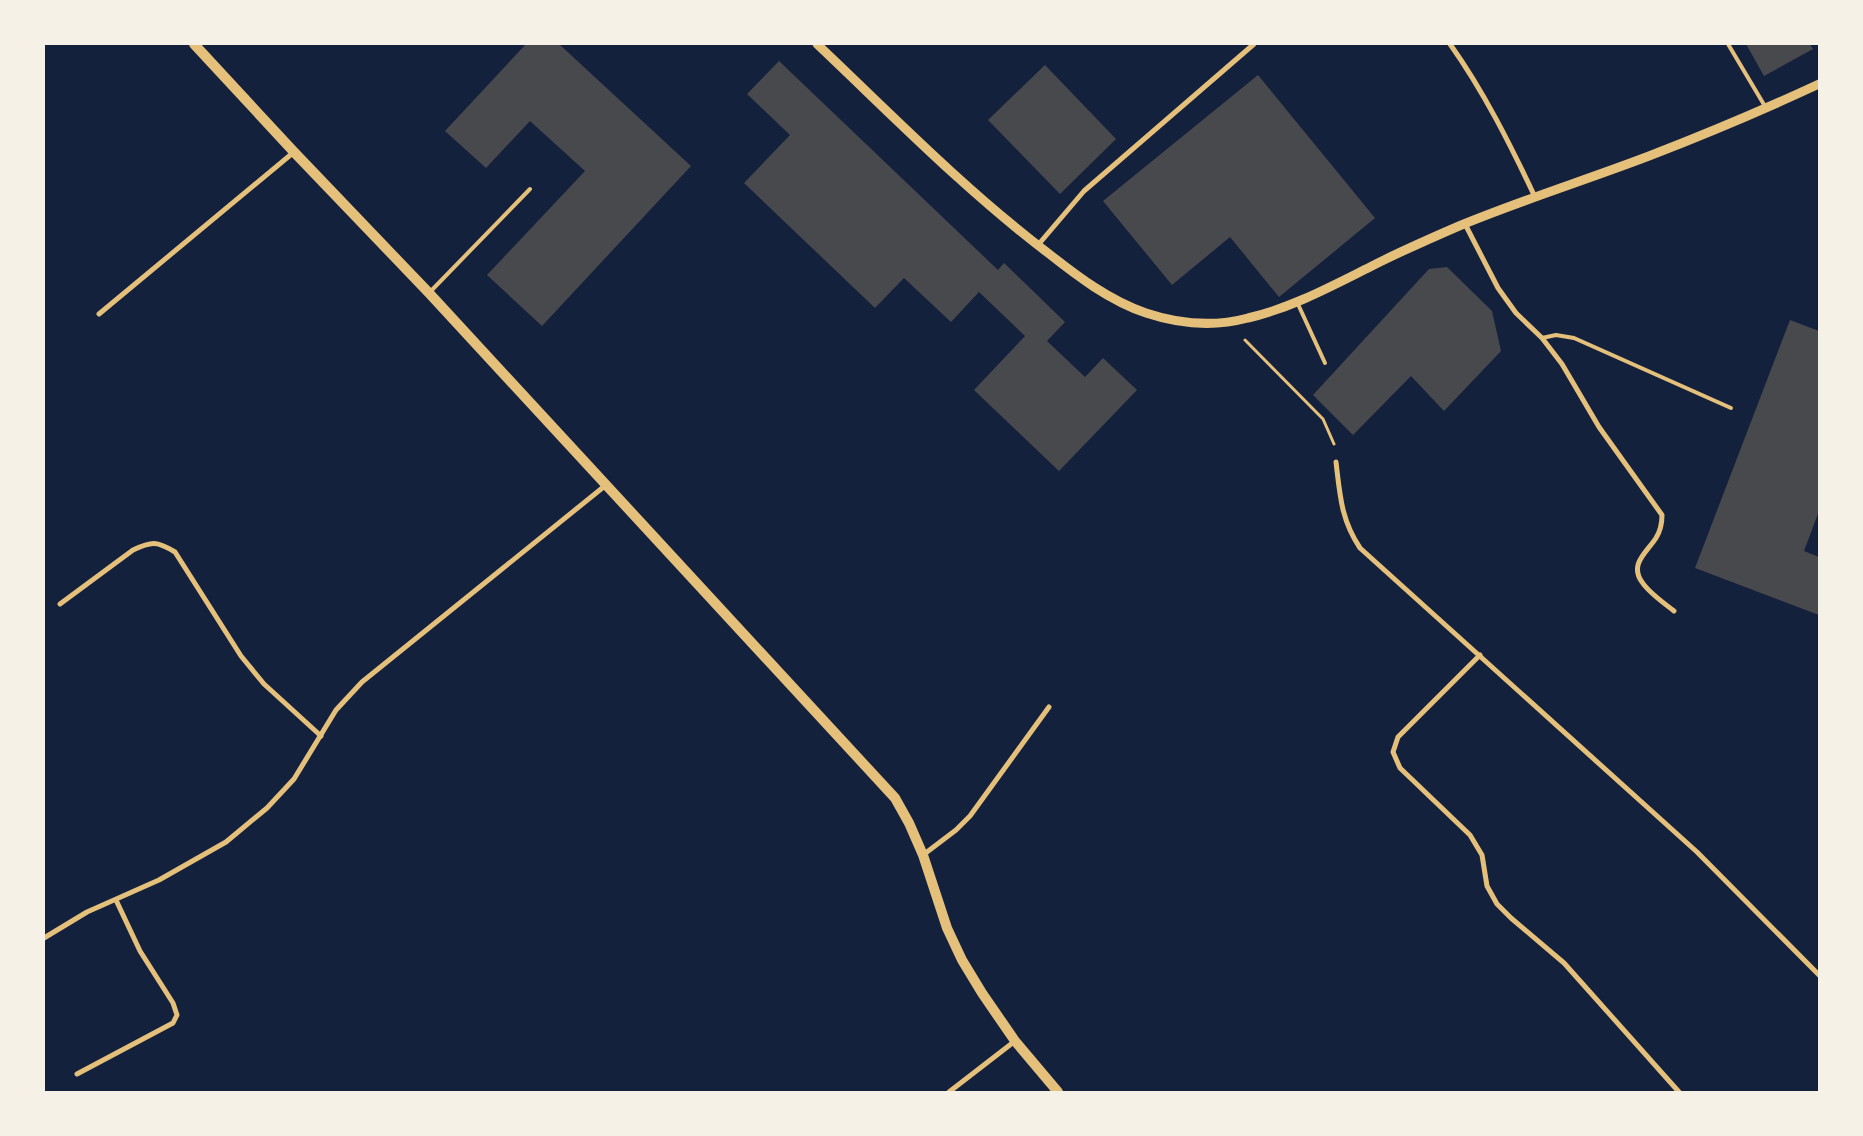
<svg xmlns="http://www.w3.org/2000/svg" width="1863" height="1136" font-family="Barlow,sans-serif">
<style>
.building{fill:#48494c}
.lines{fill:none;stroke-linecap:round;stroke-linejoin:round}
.path{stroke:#e5c07b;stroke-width:3}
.service{stroke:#e5c07b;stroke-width:4}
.minor{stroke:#e5c07b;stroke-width:5}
.tertiary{stroke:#e5c07b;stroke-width:9}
.secondary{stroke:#e5c07b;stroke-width:10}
</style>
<rect width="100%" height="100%" fill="#14213d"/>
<g class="building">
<path d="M526 44H559L691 166 542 326 487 275 585 171 530 121 486 168 445 131Z"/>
<path d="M1746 44H1810L1813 49 1764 76Z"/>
<path d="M779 61 998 270 1004 263 1065 322 1047 341 1085 377 1103 358 1137 390 1059 471 974 390 1025 336 979 292 951 322 904 278 875 308 744 183 790 135 747 94Z"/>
<path d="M1045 65 1116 139 1060 194 988 120Z"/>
<path d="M1258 75 1375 218 1279 297 1230 237 1172 285 1103 201Z"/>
<path d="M1447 267 1492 311 1501 351 1444 411 1411 376 1353 435 1313 395 1429 269Z"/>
<path d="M1790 320 1819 331V511L1804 551 1819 557V615L1695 568Z"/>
</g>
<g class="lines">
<path class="path" d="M1245 340 1323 419 1334 444"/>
<g class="service">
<path d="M1728 44 1766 108"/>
<path d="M429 293 530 189"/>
<path d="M1297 302 1325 363"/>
<path d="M1542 338 1556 335 1574 338 1731 408"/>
</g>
<g class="minor">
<path d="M1450 44C1484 92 1510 144 1535 197"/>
<path d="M1465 224 1498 288 1516 313 1542 338 1562 364 1599 427 1662 515C1662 524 1661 530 1656 538 1647 552 1629 564 1642 582 1649 593 1664 603 1674 611"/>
<path d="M1038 245 1084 191 1254 44"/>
<path d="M99 314 294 152"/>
<path d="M1336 462C1340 495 1341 520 1360 548L1697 852 1819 975"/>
<path d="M60 604 133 550C152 541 157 541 175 552L241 656 264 684 321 736"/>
<path d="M1480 655 1398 737 1393 752 1400 768 1470 835 1482 855 1487 886 1497 904 1511 918 1564 963 1679 1092"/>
<path d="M923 855 956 830 970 816 1049 707"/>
<path d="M44 938 87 912 159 880 226 842 267 808 294 779 336 710 362 682 606 485"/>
<path d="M77 1074 173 1023 177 1015 173 1003 140 951 116 900"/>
<path d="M949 1092 1015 1041"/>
</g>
<path class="tertiary" d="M817 44C892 115 965 190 1048 253 1077 276 1110 301 1146 313 1179 324 1214 327 1248 318 1291 308 1330 287 1370 267 1399 252 1429 239 1459 226 1522 200 1586 180 1649 156 1706 134 1763 110 1819 84"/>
<path class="secondary" d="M194 44 294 152 429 293 895 798 909 823 923 855 947 928 962 960 982 993 1015 1041 1058 1092"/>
</g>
<rect width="1863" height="1136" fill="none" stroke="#f6f1e7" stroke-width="90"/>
</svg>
